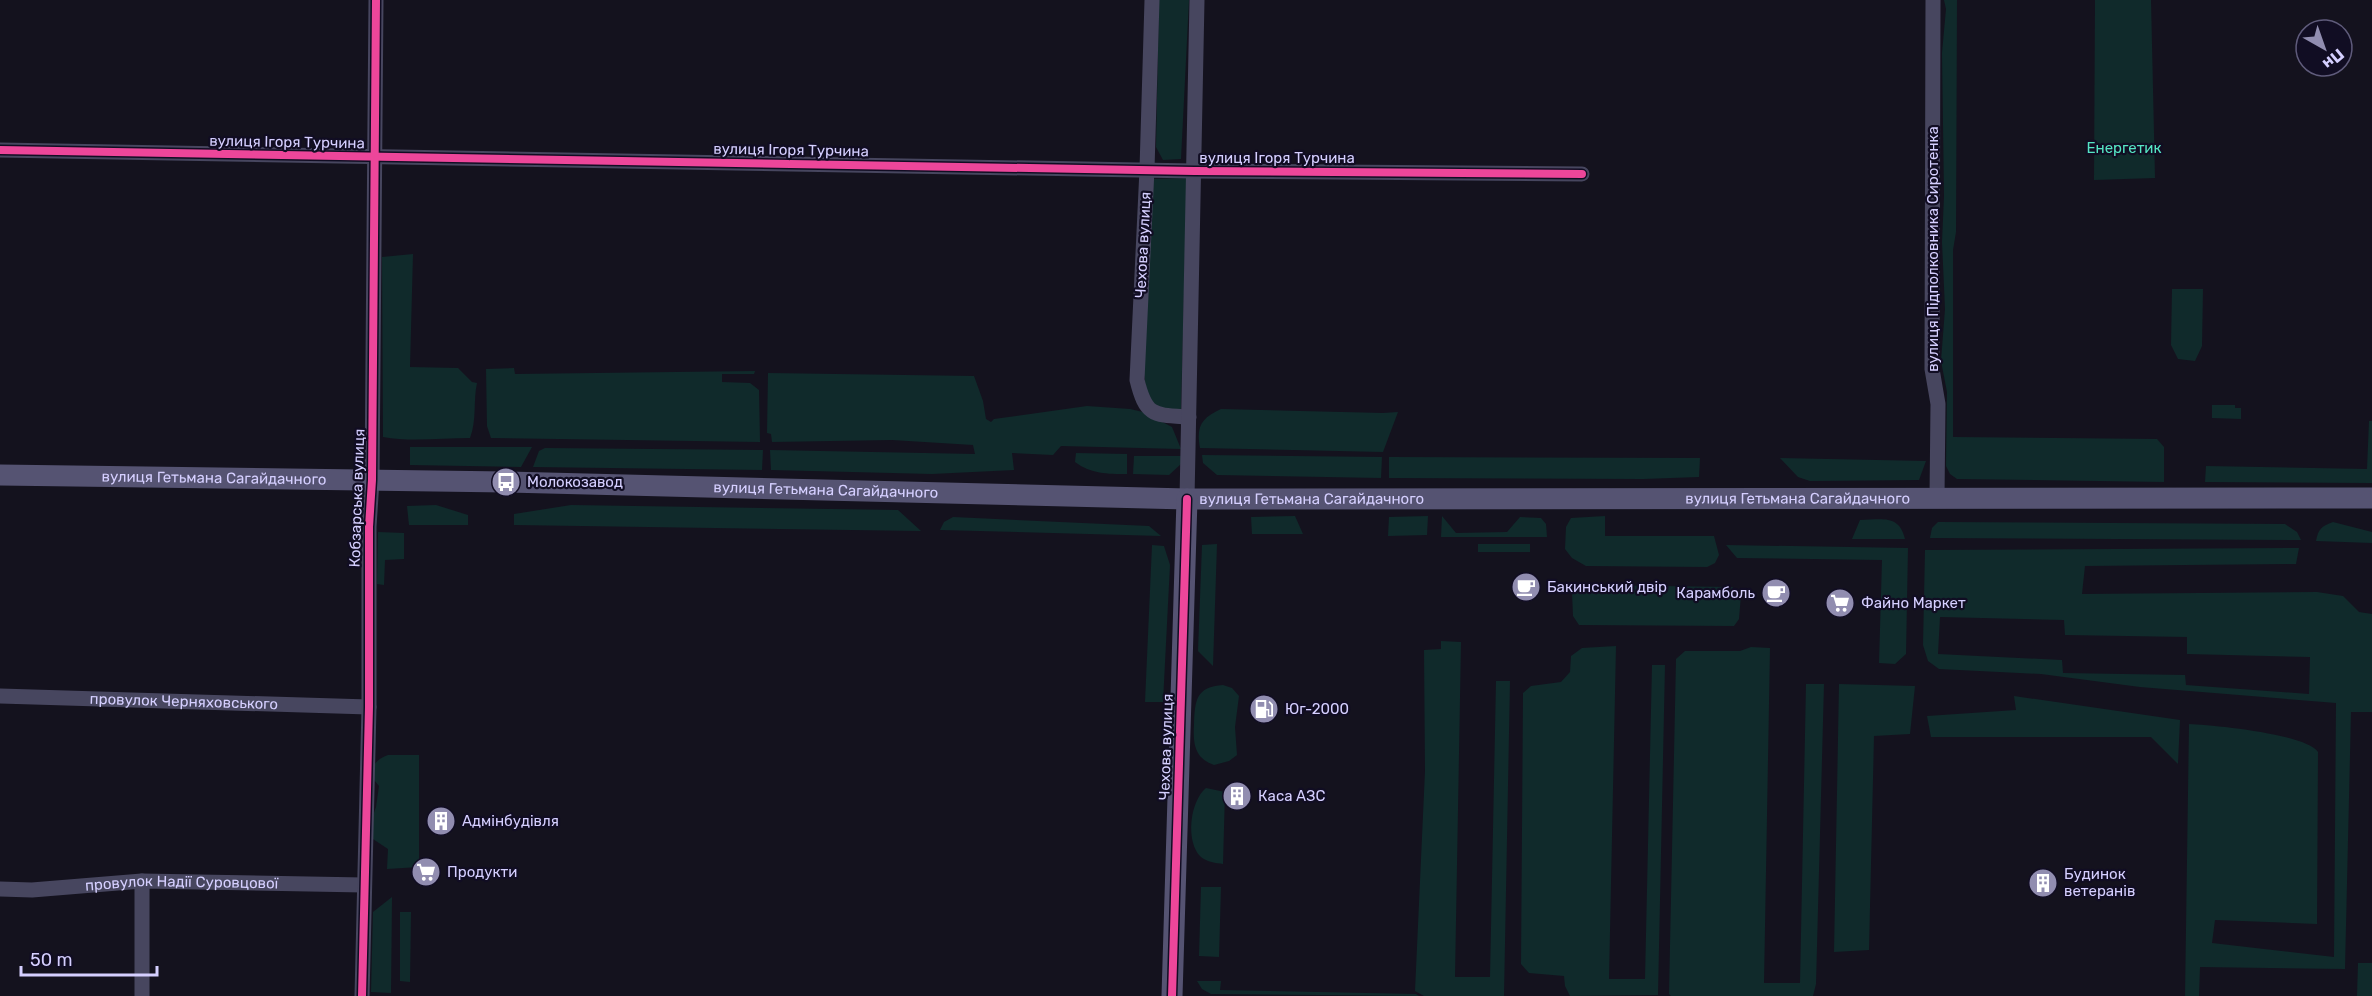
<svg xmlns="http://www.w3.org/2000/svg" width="2372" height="996" font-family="Rubik,sans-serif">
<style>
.green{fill:#102a2b;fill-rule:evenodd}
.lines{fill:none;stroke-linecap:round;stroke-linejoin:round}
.street{stroke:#47465f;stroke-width:15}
.secondary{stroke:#555372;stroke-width:21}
.cycleway-casing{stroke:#110d23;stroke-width:11}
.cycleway{stroke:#ed469a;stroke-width:8}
.labels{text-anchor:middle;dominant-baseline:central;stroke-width:4.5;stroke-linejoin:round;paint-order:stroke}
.street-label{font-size:15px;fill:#d5cfff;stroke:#110d23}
.park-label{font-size:15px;fill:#55e5c3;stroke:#110d23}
.poi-label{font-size:15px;fill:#d5cfff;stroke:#110d23;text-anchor:start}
</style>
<rect width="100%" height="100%" fill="#14121e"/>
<g class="green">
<path d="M1159 0H1189L1181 159 1163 160 1156 147Z"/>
<path d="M1944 0H1957L1956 232 1953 250V437L2157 439 2164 447V482L1957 479 1950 474 1946 466 1947 392 1941 361 1945 309 1942 242 1944 196 1942 53 1946 9Z"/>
<path d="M2095 0H2151L2155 178 2094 180Z"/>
<path d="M1187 178 1181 409H1163L1147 399 1143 364 1152 179Z"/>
<path d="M413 254 410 367 458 368 472 382 477 383C473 401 477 420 470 438 442 438 410 442 383 437L382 257Z"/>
<path d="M2172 289H2203L2202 346 2195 361 2178 359 2171 345Z"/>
<path d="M514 368 515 374 755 371 754 374H722V382L750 383 759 390 760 442 491 438 487 426 486 369Z"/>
<path d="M768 373 974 376 983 401 986 419 991 422 994 419 1087 406 1130 409 1143 412 1172 427 1181 449 1061 446 1053 455 1012 453 1014 470 932 474 771 470 770 450 975 454 973 445 892 440 772 442 771 434 767 433Z"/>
<path d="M2212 405H2235V408H2241V419L2212 418Z"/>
<path d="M1221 409 1383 413 1398 412 1383 452 1200 448C1196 427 1201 418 1221 409Z"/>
<path d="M2369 421H2372V483L2205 482 2206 466 2367 469Z"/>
<path d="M410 447H532L521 467 410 465Z"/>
<path d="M545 448 763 450 762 470 533 467 539 451Z"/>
<path d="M1076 453 1127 454V474C1107 474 1091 474 1075 462Z"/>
<path d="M1202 455 1382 457 1381 478 1217 475 1203 463Z"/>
<path d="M1134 456H1182V463L1169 475 1133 474Z"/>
<path d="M1389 457 1700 458 1699 477 1643 479 1389 478Z"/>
<path d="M1780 458 1926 461 1919 480 1810 481 1798 477Z"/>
<path d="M436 505 468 515V525H409L407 506Z"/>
<path d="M571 505 898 510 921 531 514 525V514Z"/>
<path d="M1295 516 1303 534H1252L1251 517Z"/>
<path d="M1428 516 1427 535 1388 536 1389 517Z"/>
<path d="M1442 516 1456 533 1507 532 1520 517 1541 518 1546 524 1547 537H1441Z"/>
<path d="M1605 516V536H1714L1719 555 1715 563 1707 567 1586 566 1572 558 1565 549 1566 527 1571 518Z"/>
<path d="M953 517 1149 526 1161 536 940 530 944 522Z"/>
<path d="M1860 520C1882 520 1899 514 1905 539H1852Z"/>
<path d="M1938 522 2285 524 2297 532 2301 540 1930 538 1932 528Z"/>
<path d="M2333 522 2372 532V543L2316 541C2318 529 2322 526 2333 522Z"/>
<path d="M378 532 404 533V559L385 560 384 585 377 584Z"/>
<path d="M1217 544 1213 666 1198 651 1202 545Z"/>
<rect x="1478" y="544" width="52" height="8"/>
<path d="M1152 545 1164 546 1170 565 1163 702H1145Z"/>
<path d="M1726 545 1908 548 1906 654 1895 664 1879 663 1882 560 1737 558Z"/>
<path d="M2299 548 2296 564 2085 566 2082 594 2317 592 2343 596 2359 612 2372 614V712H2351L2345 969 2200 967 2199 996H2185L2189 724C2213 725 2306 734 2318 752L2317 924 2215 920 2212 943 2334 957 2336 703 2140 687 2041 674 1939 669 1928 661 1923 645 1925 550ZM1940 617 2064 620 2065 635 2187 637V654L2310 657 2309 694 2186 685 2185 675 2063 673 2062 660 1938 654Z"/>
<path d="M1583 585 1732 587 1741 595 1739 619 1734 626 1579 625 1573 616 1572 592Z"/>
<path d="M1441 641 1461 642 1455 977H1490L1496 681H1510L1504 996H1424L1415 991 1425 771 1424 650 1441 649Z"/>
<path d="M1616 646 1609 979H1645L1652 665H1665L1658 995 1570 996 1565 986 1564 976 1529 973 1521 964 1523 693 1531 686 1561 682 1570 672 1571 656 1582 648Z"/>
<path d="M1751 647 1770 648 1764 983H1800L1806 684H1824L1816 984 1813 996H1671L1669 994 1676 659 1685 651H1740Z"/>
<path d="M1839 684 1915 686 1910 734 1874 736 1869 950 1834 952Z"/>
<path d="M1223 685 1232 688 1239 696 1235 727 1237 755 1229 761 1214 765C1194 758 1193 743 1194 724 1195 700 1196 687 1223 685Z"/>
<path d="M2014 696 2180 720 2178 764 2151 737H1931L1927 716 2016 710Z"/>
<path d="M388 755H419V867L387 869 388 849 370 837 369 827 376 807 379 786 370 775C373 763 378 759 388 755Z"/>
<path d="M1206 788 1225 792 1223 864C1216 863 1207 862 1201 857 1185 842 1190 801 1206 788Z"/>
<path d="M1201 887H1221L1219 957 1199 956Z"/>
<path d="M392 897 391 993 371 992 373 912Z"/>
<path d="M400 912H411L410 982 400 981Z"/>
<path d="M2358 963H2372V996H2357Z"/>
<path d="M1197 981H1221L1220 990 1416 994 1419 996 1211 994 1202 989Z"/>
</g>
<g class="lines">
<g class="street">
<path d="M1152 0 1147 169 1137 380C1146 417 1154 415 1189 417"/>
<path d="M1933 0 1932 369 1938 404 1937 497"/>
<path d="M0 150 1194 171 1582 174"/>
<path d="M1187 499 1197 0"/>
<path id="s1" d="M0 696 369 707"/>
<path d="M142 881V996"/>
<path id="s2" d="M0 889 32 890 142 881 364 885"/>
<path d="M362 996 369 707V527L372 480 376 0"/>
</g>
<g class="secondary">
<path id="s3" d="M0 475 506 482 1187 499 2372 498"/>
<path d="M1172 996 1187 499"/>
</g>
<g class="cycleway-casing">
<g id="cycleway">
<path d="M0 150 1194 171 1582 174"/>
<path d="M362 996 369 707V527L372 480 376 0"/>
<path d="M1172 996 1187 499"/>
</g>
</g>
<use href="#cycleway" class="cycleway"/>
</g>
<defs>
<g id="bus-disc" transform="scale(1.5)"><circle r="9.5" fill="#918db0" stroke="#110d23"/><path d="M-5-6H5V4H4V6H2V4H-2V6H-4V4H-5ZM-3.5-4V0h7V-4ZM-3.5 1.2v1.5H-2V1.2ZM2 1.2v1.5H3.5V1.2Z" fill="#fff"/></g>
<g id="cafe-disc" transform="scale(1.5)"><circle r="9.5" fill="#918db0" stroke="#110d23"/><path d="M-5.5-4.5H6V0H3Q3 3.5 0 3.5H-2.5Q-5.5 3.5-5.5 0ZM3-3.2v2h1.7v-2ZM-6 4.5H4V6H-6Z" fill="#fff"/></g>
<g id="supermarket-disc" transform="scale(1.5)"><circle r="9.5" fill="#918db0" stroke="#110d23"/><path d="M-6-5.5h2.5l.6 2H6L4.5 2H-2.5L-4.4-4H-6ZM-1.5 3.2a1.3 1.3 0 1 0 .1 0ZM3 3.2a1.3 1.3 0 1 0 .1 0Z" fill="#fff"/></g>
<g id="fuel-disc" transform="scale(1.5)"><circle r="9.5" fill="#918db0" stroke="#110d23"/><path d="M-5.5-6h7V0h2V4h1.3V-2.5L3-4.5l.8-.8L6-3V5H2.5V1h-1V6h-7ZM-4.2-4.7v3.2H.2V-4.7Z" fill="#fff"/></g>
<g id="building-disc" transform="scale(1.5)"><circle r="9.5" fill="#918db0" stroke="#110d23"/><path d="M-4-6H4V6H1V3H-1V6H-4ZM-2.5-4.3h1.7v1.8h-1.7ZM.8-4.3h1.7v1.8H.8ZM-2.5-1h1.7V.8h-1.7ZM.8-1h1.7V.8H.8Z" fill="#fff"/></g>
</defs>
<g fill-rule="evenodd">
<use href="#bus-disc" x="506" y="482"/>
<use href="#cafe-disc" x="1526" y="587"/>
<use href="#cafe-disc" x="1776" y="593"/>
<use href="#supermarket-disc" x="1840" y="603"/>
<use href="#fuel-disc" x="1264" y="709"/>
<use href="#building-disc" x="1237" y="796"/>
<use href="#building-disc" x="441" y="821"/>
<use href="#supermarket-disc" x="426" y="872"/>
<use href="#building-disc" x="2043" y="883"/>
</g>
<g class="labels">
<g class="street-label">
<text transform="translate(287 142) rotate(1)">вулиця Ігоря Турчина</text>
<text transform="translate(791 150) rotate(1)">вулиця Ігоря Турчина</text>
<text x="1277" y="158">вулиця Ігоря Турчина</text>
<text transform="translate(1143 245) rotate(-87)">Чехова вулиця</text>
<text transform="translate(1933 249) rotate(-90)">вулиця Підполковника Сиротенка</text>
<text stroke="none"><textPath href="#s3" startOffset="214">вулиця Гетьмана Сагайдачного</textPath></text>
<text stroke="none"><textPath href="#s3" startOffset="826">вулиця Гетьмана Сагайдачного</textPath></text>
<text transform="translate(357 498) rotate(-88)">Кобзарська вулиця</text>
<text stroke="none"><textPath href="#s3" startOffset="1798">вулиця Гетьмана Сагайдачного</textPath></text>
<text stroke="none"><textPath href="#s3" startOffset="1312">вулиця Гетьмана Сагайдачного</textPath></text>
<text stroke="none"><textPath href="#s1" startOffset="184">провулок Черняховського</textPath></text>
<text transform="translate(1166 747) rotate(-88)">Чехова вулиця</text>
<text stroke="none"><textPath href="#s2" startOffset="182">провулок Надії Суровцової</textPath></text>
</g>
<g class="park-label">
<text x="2124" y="148">Енергетик</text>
</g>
<g class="poi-label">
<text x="527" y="482">Молокозавод</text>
<text x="1547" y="587">Бакинський двір</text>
<text x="1755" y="593" text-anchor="end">Карамболь</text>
<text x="1861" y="603">Файно Маркет</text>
<text x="1285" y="709">Юг-2000</text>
<text x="1258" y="796">Каса АЗС</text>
<text x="462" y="821">Адмінбудівля</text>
<text x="447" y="872">Продукти</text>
<text x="2064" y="874">Будинок<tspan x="2064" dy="17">ветеранів</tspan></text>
</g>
</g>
<g transform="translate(2324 48) rotate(140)"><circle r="28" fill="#110d23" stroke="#5f5b7b" stroke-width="1.5"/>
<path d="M0-4.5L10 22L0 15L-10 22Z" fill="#918db0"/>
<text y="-9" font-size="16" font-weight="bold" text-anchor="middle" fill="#d5cfff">Пн</text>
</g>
<path d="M21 966v9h136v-9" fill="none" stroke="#d5cfff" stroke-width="3"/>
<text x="30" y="966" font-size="18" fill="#d5cfff" stroke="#110d23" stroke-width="4.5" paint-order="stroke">50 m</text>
</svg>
